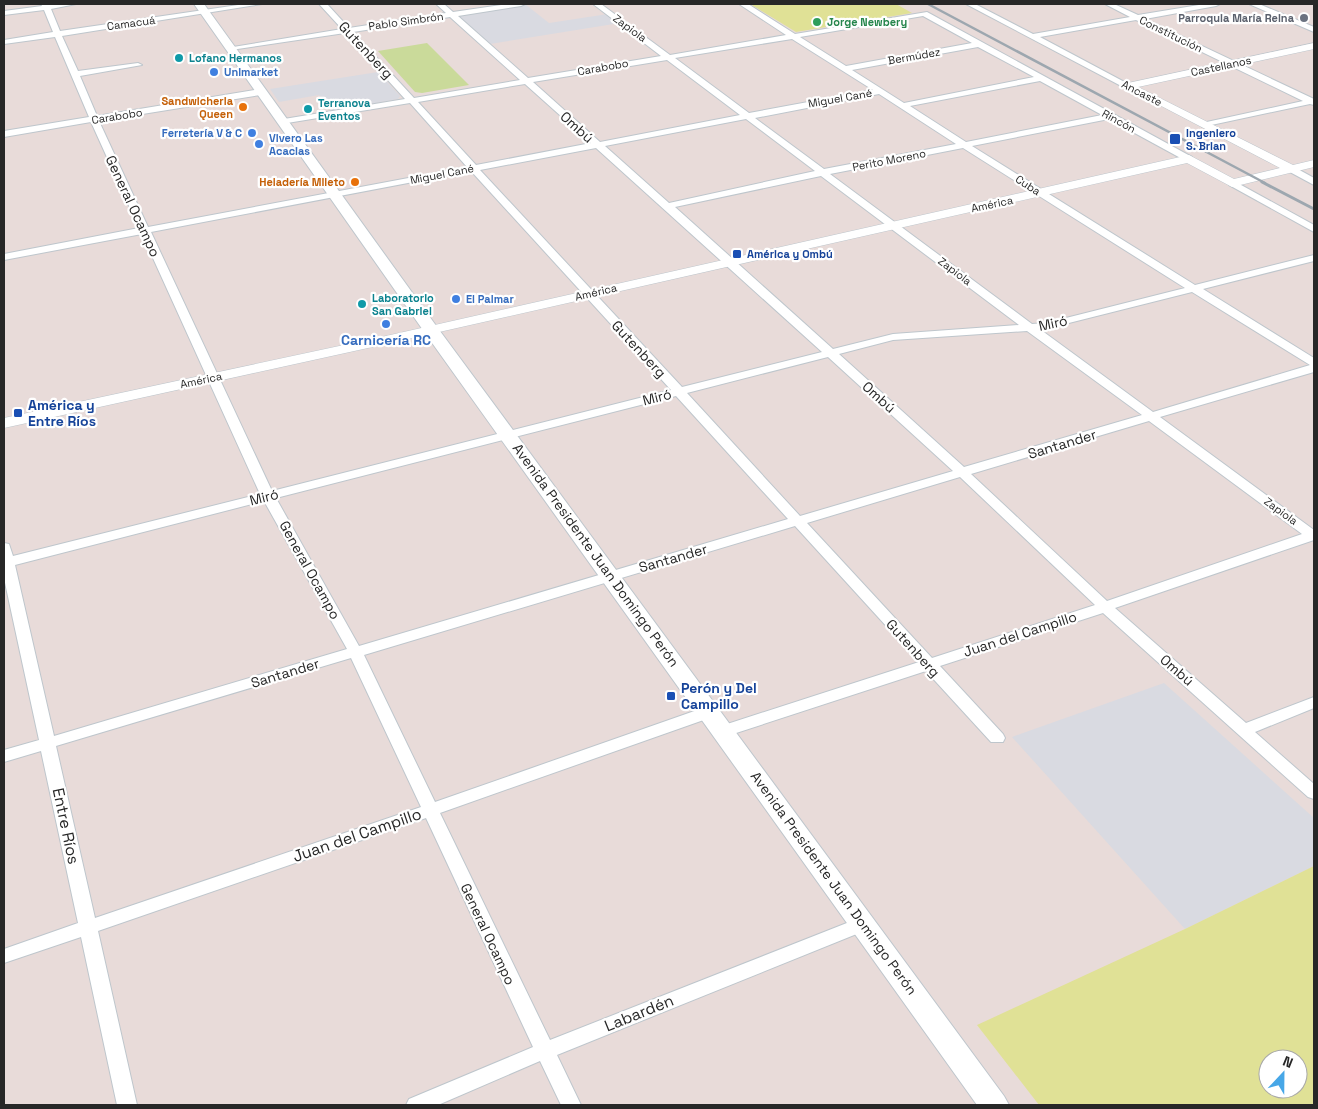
<svg xmlns="http://www.w3.org/2000/svg" width="1318" height="1109" font-family="'Space Grotesk',sans-serif">
<style>
.industrial{fill:#d9dae1}
.green{fill:#cada9a}
.pitch{fill:#e0e196;fill-rule:evenodd}
.lines{fill:none;stroke-linecap:round;stroke-linejoin:round}
.minor-casing{stroke:#bec6cc;stroke-width:2}
.tertiary-casing{stroke:#bec6cc;stroke-width:1}
.secondary-casing{stroke:#bec6cc;stroke-width:2}
.minor{fill:#fff;fill-rule:evenodd}
.tertiary{fill:#fff;fill-rule:evenodd}
.secondary{fill:#fff;fill-rule:evenodd}
.rail-far1{stroke:#9da7af;stroke-width:2.5}
.rail{stroke:#9da7af;stroke-width:3}
.worship-dot{fill:#6b7280;stroke:#fff;stroke-width:2}
.leisure-dot{fill:#2e9e5b;stroke:#fff;stroke-width:2}
.culture-dot{fill:#0f9aa8;stroke:#fff;stroke-width:2}
.shop-dot{fill:#3f7fe0;stroke:#fff;stroke-width:2}
.food-dot{fill:#e8710a;stroke:#fff;stroke-width:2}
.transit-dot{fill:#1a4fb4;stroke:#fff;stroke-width:2}
.labels{text-anchor:middle;dominant-baseline:central;stroke-width:4.5;stroke-linejoin:round;paint-order:stroke}
.far-worship-label{font-size:11px;font-weight:bold;fill:#5b616d;stroke:#fff;text-anchor:end}
.far-street-label{font-size:11px;fill:#272727;stroke:#fff}
.far-leisure-label{font-size:11px;font-weight:bold;fill:#27864d;stroke:#fff;text-anchor:start}
.far-culture-label{font-size:11px;font-weight:bold;fill:#0d838f;stroke:#fff;text-anchor:start}
.far-shop-label{font-size:11px;font-weight:bold;fill:#366cbe;stroke:#fff;text-anchor:start}
.far-food-label{font-size:11px;font-weight:bold;fill:#c56008;stroke:#fff;text-anchor:end}
.far-transit-label{font-size:11px;font-weight:bold;fill:#164399;stroke:#fff;text-anchor:start}
.street-label{font-size:14px;fill:#272727;stroke:#fff}
.shop-label{font-size:14px;font-weight:bold;fill:#366cbe;stroke:#fff}
.transit-label{font-size:14px;font-weight:bold;fill:#164399;stroke:#fff;text-anchor:start}
.near-street-label{font-size:16px;fill:#272727;stroke:#fff}
</style>
<rect width="100%" height="100%" fill="#e8dbd9"/>
<g class="industrial">
<path d="M525 4 549 23 608 14 620 23 490 44 459 17 462 14Z"/>
<path d="M378 72 400 96 398 99 332 111 319 95 279 102 270 89Z"/>
<path d="M1164 683 1314 818V866L1185 929 1012 737Z"/>
</g>
<path class="green" d="M427 43 469 85 422 93 415 92 378 51Z"/>
<g class="pitch">
<path d="M750 4H896L912 13 796 32Z"/>
<path d="M1314 866V1105H1039L977 1025 1185 929ZM1268 1059H1298V1089H1268Z"/>
</g>
<g class="lines">
<g class="minor-casing">
<g id="minor">
<path d="M41 4H76L51 9 60 31 245 4H262L62 36 78 71 138 63 142 65 80 76 97 116 260 89 264 92 260 95 99 121 148 227 467 167 410 103 281 124V120L284 119 405 99 345 33 231 50 227 48 342 29 319 4H327L349 28 446 13 436 4H444L453 12 508 4H525L521 6 458 16 528 78 661 56 593 4H601L670 55 786 35 739 4H748L795 34 927 12 1192 157V161H1186L1109 119 972 146 1195 285 1314 255V261L1203 289 1314 358V372L1160 417 1314 530V540L1115 608 1246 723 1314 697V708L1255 732 1314 784V799L1308 797 1103 613 940 666 1003 734 1005 738 1003 742H991L926 671 730 735H718L716 731 718 727 919 662 795 526 364 655 435 802 703 708H715L717 712 715 716 440 813 550 1040 857 919 863 917 869 919 872 924 869 929 557 1055 581 1105H561L540 1061 438 1105H406L409 1099 533 1047 426 818 98 931 137 1105H117L81 937 4 963V949L78 923 41 751 4 762V750L39 740 4 578V543L9 544 13 556 260 494 142 234 4 260V254L139 228 91 122 4 137V131L89 117 55 37 4 44V40L53 32 44 10 4 15V11L42 6ZM923 16 972 43 846 66 800 37ZM450 17 520 80 414 98 353 32ZM792 39 873 90 749 113 675 58ZM978 47 1034 77 904 103 852 70ZM667 60 740 115 600 142 533 82ZM1040 81 1102 115 966 142 910 106ZM525 84 591 143 476 165 418 102ZM879 94 956 144 824 169 755 118ZM746 119 815 171 669 203 605 146ZM596 148 822 352 682 387 480 170ZM963 148 1185 288 1046 323 1032 324 830 174ZM471 171 671 390 272 491 151 232ZM821 176 1019 325 893 334 833 349 675 207ZM1192 292 1310 365 1153 412 1041 330ZM1027 331 1142 415 964 467 839 354 893 340ZM828 357 953 471 800 516 687 393ZM676 396 788 519 359 646 276 498ZM1149 421 1302 534 1107 601 971 474ZM960 477 1095 605 932 658 807 523ZM264 501 347 649 54 736 15 565ZM351 658 421 807 95 918 56 746Z"/>
<path d="M966 4H975L1033 34 1130 17 1105 4H1114L1138 15 1205 4H1220L1216 6 1145 19 1314 99V105L1310 104 1202 127V123L1303 101 1136 20 1040 37 1132 86 1125 88Z"/>
<path d="M1249 4H1259L1314 27V32Z"/>
<path d="M1288 167H1294L1314 178V185L1288 171Z"/>
<path d="M1232 180 1314 225V232L1229 185V181Z"/>
</g>
</g>
<g class="tertiary-casing">
<path id="tertiary" d="M1314 43V49L1138 87 1293 165 1314 160V167L1232 187 1187 163 386 344 4 428V418L386 336 1189 155 1234 179 1280 168 1123 86 1128 83Z"/>
</g>
<g class="secondary-casing">
<path id="secondary" d="M194 4H204L437 327 1004 1096 1009 1105H977L425 333Z"/>
</g>
<use href="#minor" class="minor"/>
<use href="#tertiary" class="tertiary"/>
<use href="#secondary" class="secondary"/>
<path class="rail-far1" d="M928 4 1265 183"/>
<path class="rail" d="M1262 182 1314 209"/>
</g>
<circle class="worship-dot" cx="1304" cy="18" r="5"/>
<circle class="leisure-dot" cx="817" cy="22" r="5"/>
<g class="culture-dot">
<circle cx="179" cy="58" r="5"/>
<circle cx="308" cy="109" r="5"/>
<circle cx="362" cy="304" r="5"/>
</g>
<g class="shop-dot">
<circle cx="214" cy="72" r="5"/>
<circle cx="252" cy="133" r="5"/>
<circle cx="259" cy="144" r="5"/>
<circle cx="456" cy="299" r="5"/>
<circle cx="386" cy="324" r="5"/>
</g>
<g class="food-dot">
<circle cx="243" cy="107" r="5"/>
<circle cx="355" cy="182" r="5"/>
</g>
<g class="transit-dot">
<rect x="1169" y="133" width="12" height="12" rx="2.5"/>
<rect x="732" y="249" width="10" height="10" rx="2.5"/>
<rect x="13" y="408" width="10" height="10" rx="2.5"/>
<rect x="666" y="691" width="10" height="10" rx="2.5"/>
</g>
<g class="labels">
<g class="far-worship-label">
<text x="1294" y="18">Parroquia María Reina</text>
</g>
<g class="far-street-label">
<text transform="translate(406 21) rotate(-8)">Pablo Simbrón</text>
<text transform="translate(131 23) rotate(-8)">Camacuá</text>
<text transform="translate(630 28) rotate(36)">Zapiola</text>
<text transform="translate(1171 34) rotate(26)">Constitución</text>
<text transform="translate(914 56) rotate(-10)">Bermúdez</text>
<text transform="translate(1221 66) rotate(-12)">Castellanos</text>
<text transform="translate(603 67) rotate(-10)">Carabobo</text>
<text transform="translate(1142 93) rotate(27)">Ancaste</text>
<text transform="translate(840 98) rotate(-10)">Miguel Cané</text>
<text transform="translate(117 116) rotate(-9)">Carabobo</text>
<text transform="translate(1119 121) rotate(29)">Rincón</text>
<text transform="translate(889 160) rotate(-11)">Perito Moreno</text>
<text transform="translate(442 174) rotate(-11)">Miguel Cané</text>
<text transform="translate(1028 185) rotate(33)">Cuba</text>
<text transform="translate(992 204) rotate(-12)">América</text>
<text transform="translate(955 271) rotate(37)">Zapiola</text>
<text transform="translate(596 292) rotate(-13)">América</text>
<text transform="translate(201 380) rotate(-12)">América</text>
<text transform="translate(1281 511) rotate(36)">Zapiola</text>
</g>
<g class="far-leisure-label">
<text x="827" y="22">Jorge Newbery</text>
</g>
<g class="far-culture-label">
<text x="189" y="58">Lofano Hermanos</text>
<text x="318" y="103">Terranova<tspan x="318" dy="13">Eventos</tspan></text>
<text x="372" y="298">Laboratorio<tspan x="372" dy="13">San Gabriel</tspan></text>
</g>
<g class="far-shop-label">
<text x="224" y="72">Unimarket</text>
<text x="242" y="133" text-anchor="end">Ferretería V &amp; C</text>
<text x="269" y="138">Vivero Las<tspan x="269" dy="13">Acacias</tspan></text>
<text x="466" y="299">El Palmar</text>
</g>
<g class="far-food-label">
<text x="233" y="101">Sandwicheria<tspan x="233" dy="13">Queen</tspan></text>
<text x="345" y="182">Heladería Mileto</text>
</g>
<g class="far-transit-label">
<text x="1186" y="133">Ingeniero<tspan x="1186" dy="13">S. Brian</tspan></text>
<text x="747" y="254">América y Ombú</text>
</g>
<g class="street-label">
<text transform="translate(366 50) rotate(47)">Gutenberg</text>
<text transform="translate(577 127) rotate(42)">Ombú</text>
<text transform="translate(133 206) rotate(65)">General Ocampo</text>
<text transform="translate(1053 323) rotate(-12)">Miró</text>
<text transform="translate(639 349) rotate(47)">Gutenberg</text>
<text transform="translate(657 397) rotate(-14)">Miró</text>
<text transform="translate(879 397) rotate(42)">Ombú</text>
<text transform="translate(1062 444) rotate(-17)">Santander</text>
<text transform="translate(264 497) rotate(-14)">Miró</text>
<text transform="translate(596 555) rotate(54)">Avenida Presidente Juan Domingo Perón</text>
<text transform="translate(673 558) rotate(-16)">Santander</text>
<text transform="translate(310 570) rotate(61)">General Ocampo</text>
<text transform="translate(1020 634) rotate(-18)">Juan del Campillo</text>
<text transform="translate(913 648) rotate(48)">Gutenberg</text>
<text transform="translate(1177 670) rotate(41)">Ombú</text>
<text transform="translate(285 673) rotate(-17)">Santander</text>
<text transform="translate(834 883) rotate(54)">Avenida Presidente Juan Domingo Perón</text>
<text transform="translate(488 934) rotate(65)">General Ocampo</text>
</g>
<g class="shop-label">
<text x="386" y="340">Carnicería RC</text>
</g>
<g class="transit-label">
<text x="28" y="405">América y<tspan x="28" dy="16">Entre Ríos</tspan></text>
<text x="681" y="688">Perón y Del<tspan x="681" dy="16">Campillo</tspan></text>
</g>
<g class="near-street-label">
<text transform="translate(66 826) rotate(78)">Entre Ríos</text>
<text transform="translate(357 835) rotate(-19)">Juan del Campillo</text>
<text transform="translate(639 1013) rotate(-22)">Labardén</text>
</g>
</g>
<rect width="1318" height="1109" fill="none" stroke="#272727" stroke-width="10"/>
<g transform="translate(1283 1074) rotate(22)"><circle r="24" fill="#ffffff" stroke="#a9a9a9"/>
<path d="M0-4L9 19L0 12L-9 19Z" fill="#47a7e7"/>
<text y="-8" font-size="14" font-weight="bold" text-anchor="middle" fill="#272727">N</text>
</g>
</svg>
